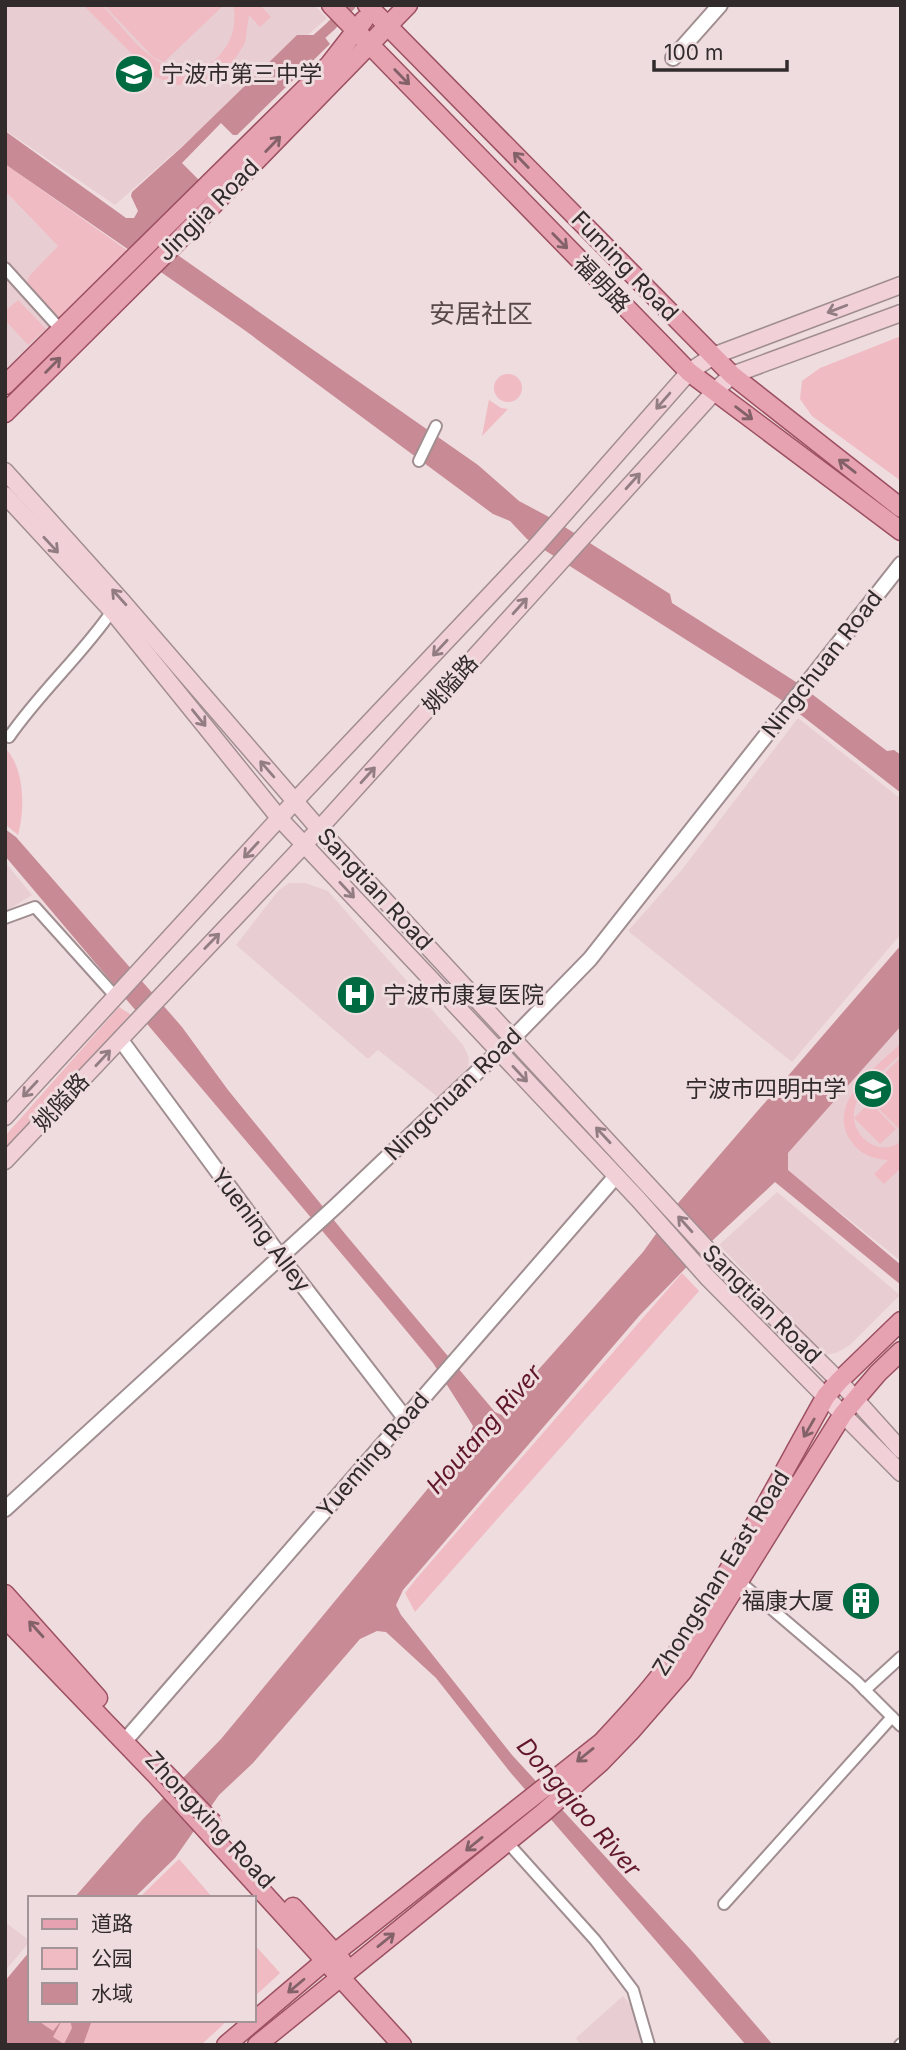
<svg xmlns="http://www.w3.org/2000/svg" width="906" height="2050" font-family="Inter,'Noto Sans SC',sans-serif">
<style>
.built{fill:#e8ced2}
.green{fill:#f0bbc3}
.water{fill:#c88a94}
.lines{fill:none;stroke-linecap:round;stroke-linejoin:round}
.canal{stroke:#c88a94;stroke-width:10}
.minor-casing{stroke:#a08e91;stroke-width:14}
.tertiary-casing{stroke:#a08e91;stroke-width:18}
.secondary-casing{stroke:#a08e91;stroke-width:19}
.primary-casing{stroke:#9c5061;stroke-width:21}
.minor{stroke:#fff;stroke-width:10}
.tertiary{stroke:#fff;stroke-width:14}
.secondary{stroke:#f2d0d8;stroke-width:16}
.primary{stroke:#e6a2b1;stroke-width:18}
.primary-bridge-casing{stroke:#9c5061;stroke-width:21;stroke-linecap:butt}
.primary-bridge{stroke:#e6a2b1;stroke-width:18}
.oneway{stroke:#836168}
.oneway2{stroke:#927e82}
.labels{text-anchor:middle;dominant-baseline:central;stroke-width:6;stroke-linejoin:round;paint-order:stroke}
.poi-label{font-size:23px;fill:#322b2c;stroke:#efdcde;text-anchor:start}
.street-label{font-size:23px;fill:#322b2c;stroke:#efdcde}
.water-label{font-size:24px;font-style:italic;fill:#61172b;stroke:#efdcde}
.quarter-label{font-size:26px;fill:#58494b;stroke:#efdcde}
</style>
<rect width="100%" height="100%" fill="#efdcde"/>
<g class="built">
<path d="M5 5H314L327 18 115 205 5 130Z"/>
<path d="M5 191 58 246 29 276 69 317 5 379Z"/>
<path d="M798 718 901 799V934L792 1062 628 931 680 872Z"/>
<path d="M5 862 32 895 5 912Z"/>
<path d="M289 883H305L328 891 463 1045 469 1058 468 1067 439 1098 378 1050 368 1059 236 945 278 891Z"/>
<path d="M901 1026V1261L788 1171V1153Z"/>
<path d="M777 1192 900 1295 850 1345 836 1353 825 1355 719 1245Z"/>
<path d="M5 1922 30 1941 5 1971Z"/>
<path d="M623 1996 632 2007 643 2045H581L576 2038Z"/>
</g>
<g class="green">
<path d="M83 5H102C126 30 152 73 191 69 204 67 215 62 223 51 233 38 237 21 233 5H260L271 17 260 27 249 15 245 43 230 67 203 82 178 85 155 77Z"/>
<path d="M104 5H224L164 62 154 58Z"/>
<path d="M5 164 131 253 69 317 57 320 27 283 29 276 58 246 5 191Z"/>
<path d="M18 300 46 329 28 345 5 320V311Z"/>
<path d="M901 336V481L812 416 800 399 802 381 820 368Z"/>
<circle cx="508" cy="388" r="14"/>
<path d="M489 400 501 408 508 409 482 436Z"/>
<path d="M5 748C25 768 25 810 18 835L5 824Z"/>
<path d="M119 1007 133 1016 5 1155V1136Z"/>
<path d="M901 1043V1054C886 1069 861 1086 855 1107 847 1134 879 1160 901 1141V1168L884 1184 874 1174 888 1160C873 1159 859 1154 851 1141 825 1102 877 1067 901 1043Z"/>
<path d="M901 1057V1131L864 1094Z"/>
<path d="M870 1102 896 1129 880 1144 854 1118Z"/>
<path d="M682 1273 699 1291 415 1612 405 1593 416 1579Z"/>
<path d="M179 1859 213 1898H139Z"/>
<path d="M254 1944 280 1973 254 1997Z"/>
<path d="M30 2020H228L201 2045H5V2037Z"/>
</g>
<g class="water">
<path d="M297 35H323L330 44 237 135H233L221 123 182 163 199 180 149 235 478 465 519 501 549 517 670 594 672 603 796 682 887 751 894 750 901 755V793L783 701 527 539 510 521 493 514 243 329 5 164V131L126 218H134L138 211 131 196 132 192 182 147Z"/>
<path d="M5 829 16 837 182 1027 228 1090 346 1235 495 1412 502 1415 512 1409 531 1378 643 1252 679 1202 901 945V1026L788 1153V1170L901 1265V1285L775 1182 713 1240 640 1315 403 1590 396 1605 401 1615 512 1755 691 1950 773 2045H746L510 1772 436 1678 386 1632 377 1631 360 1639 253 1763 219 1795 175 1858 134 1898H74L142 1820 221 1739 468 1440 473 1426 433 1363 379 1298 5 856Z"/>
<path d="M30 1951V2020H37L53 2031 62 2020 53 2037 64 2044 72 2028 70 2020H92L83 2045H5V1981Z"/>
</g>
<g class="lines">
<path class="canal" d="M311 44 331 26 351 5"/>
<g class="minor-casing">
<g id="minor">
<path d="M5 268 61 330"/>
<path d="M419 461 436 426"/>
<path d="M5 735 9 737C40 692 81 656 112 611"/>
<path d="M5 918 35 907 116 997"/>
<path d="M733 1580 740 1582 856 1681 892 1717"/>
<path d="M865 1690 901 1657"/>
<path d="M507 1842 595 1940 633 1990 649 2045"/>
<path d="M724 1904 892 1717 901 1726"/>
<path d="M900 2045 901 2044"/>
</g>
</g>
<g class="tertiary-casing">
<g id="tertiary">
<path d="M673 58 720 5"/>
<path d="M120 1039 280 1256 405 1418"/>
<path d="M5 1509 336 1206 513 1038 590 959 901 564"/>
<path d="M130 1735 616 1176"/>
</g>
</g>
<g class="secondary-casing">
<g id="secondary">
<path d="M5 471 122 601 319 829 720 1263 839 1381 901 1450"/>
<path d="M5 495 112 611 280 819 638 1199 707 1277 901 1473"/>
<path d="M5 1117 295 801 537 545 689 372 713 356 901 285"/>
<path d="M5 1161 319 829 715 391 732 375 901 313"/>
</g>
</g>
<g class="primary-casing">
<g id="primary">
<path d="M331 5 689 372 901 531"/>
<path d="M367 5 732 375 901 508"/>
<path d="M5 385 329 65 364 20"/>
<path d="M5 413 174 245 408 5"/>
<path d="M5 1594 98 1698"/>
<path d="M5 1618 156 1775 402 2045"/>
<path d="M293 1907 342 1961"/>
<path d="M226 2045 326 1960 602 1742C628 1714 653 1687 675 1656 731 1573 777 1483 826 1396L839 1381 901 1321"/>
<path d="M257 2045 543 1813 601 1762 630 1732 683 1671 843 1414 878 1373 901 1351"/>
</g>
</g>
<use href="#minor" class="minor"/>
<use href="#tertiary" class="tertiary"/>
<use href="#secondary" class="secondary"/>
<use href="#primary" class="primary"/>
<g class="primary-bridge-casing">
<path id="primary-bridge" d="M163 1771 213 1823"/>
</g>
<use href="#primary-bridge" class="primary-bridge"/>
</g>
<defs><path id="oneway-shaft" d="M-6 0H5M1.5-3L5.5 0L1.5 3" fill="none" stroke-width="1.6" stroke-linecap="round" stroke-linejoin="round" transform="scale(1.75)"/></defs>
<g class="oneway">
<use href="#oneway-shaft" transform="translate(402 77) rotate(46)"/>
<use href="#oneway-shaft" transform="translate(273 144) rotate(-46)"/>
<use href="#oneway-shaft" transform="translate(521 160) rotate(-134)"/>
<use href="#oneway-shaft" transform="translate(560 241) rotate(46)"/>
<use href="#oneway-shaft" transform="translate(53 365) rotate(-45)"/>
<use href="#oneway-shaft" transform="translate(744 413) rotate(37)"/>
<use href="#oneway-shaft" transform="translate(847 466) rotate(-142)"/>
<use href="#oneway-shaft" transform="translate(809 1428) rotate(120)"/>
<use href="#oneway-shaft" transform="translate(36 1629) rotate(-132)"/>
<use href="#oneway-shaft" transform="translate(585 1755) rotate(141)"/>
<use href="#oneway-shaft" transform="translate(474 1844) rotate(141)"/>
<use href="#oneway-shaft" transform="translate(386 1940) rotate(-39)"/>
<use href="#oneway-shaft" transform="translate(296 1986) rotate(140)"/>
</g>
<g class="oneway2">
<use href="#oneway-shaft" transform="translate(837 309) rotate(159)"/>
<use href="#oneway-shaft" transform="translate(663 401) rotate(131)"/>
<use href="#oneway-shaft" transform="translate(633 481) rotate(-48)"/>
<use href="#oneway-shaft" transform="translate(51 545) rotate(47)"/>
<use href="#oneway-shaft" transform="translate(119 597) rotate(-132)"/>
<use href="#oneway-shaft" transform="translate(520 606) rotate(-48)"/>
<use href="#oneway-shaft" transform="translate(440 648) rotate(133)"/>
<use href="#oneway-shaft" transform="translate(199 718) rotate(51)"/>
<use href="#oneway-shaft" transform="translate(267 769) rotate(-131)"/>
<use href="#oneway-shaft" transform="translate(368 775) rotate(-48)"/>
<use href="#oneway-shaft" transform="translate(251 850) rotate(133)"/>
<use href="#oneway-shaft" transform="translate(347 890) rotate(47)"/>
<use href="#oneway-shaft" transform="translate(212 941) rotate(-46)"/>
<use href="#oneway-shaft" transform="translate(103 1058) rotate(-47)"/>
<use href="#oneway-shaft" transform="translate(520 1074) rotate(47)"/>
<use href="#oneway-shaft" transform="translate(30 1089) rotate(133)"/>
<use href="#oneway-shaft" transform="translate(603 1135) rotate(-133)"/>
<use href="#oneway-shaft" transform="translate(685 1224) rotate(-132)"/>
</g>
<defs>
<g id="school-disc" transform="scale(2.0125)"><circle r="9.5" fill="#006a41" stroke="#efdcde"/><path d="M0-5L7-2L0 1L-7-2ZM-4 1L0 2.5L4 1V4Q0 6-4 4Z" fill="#fff"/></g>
<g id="hospital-disc" transform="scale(2.0125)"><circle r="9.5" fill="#006a41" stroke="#efdcde"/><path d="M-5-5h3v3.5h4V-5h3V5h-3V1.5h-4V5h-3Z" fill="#fff"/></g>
<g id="building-disc" transform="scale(2.0125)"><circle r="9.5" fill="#006a41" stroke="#efdcde"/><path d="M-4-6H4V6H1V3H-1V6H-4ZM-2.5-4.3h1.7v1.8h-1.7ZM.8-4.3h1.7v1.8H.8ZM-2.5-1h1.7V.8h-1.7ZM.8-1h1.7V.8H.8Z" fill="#fff"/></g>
</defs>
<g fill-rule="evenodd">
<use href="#school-disc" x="134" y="74"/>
<use href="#hospital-disc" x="356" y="995"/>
<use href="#school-disc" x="873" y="1089"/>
<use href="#building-disc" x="861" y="1601"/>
</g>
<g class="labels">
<g class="poi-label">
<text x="161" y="74">宁波市第三中学</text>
<text x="383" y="995">宁波市康复医院</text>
<text x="846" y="1089" text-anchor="end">宁波市四明中学</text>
<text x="834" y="1601" text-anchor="end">福康大厦</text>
</g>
<g class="street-label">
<text transform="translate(208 210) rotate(-45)">Jingjia Road</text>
<text transform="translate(625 266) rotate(46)">Fuming Road</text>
<text transform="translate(602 284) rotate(46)">福明路</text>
<text transform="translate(822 664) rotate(-52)">Ningchuan Road</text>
<text transform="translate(450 684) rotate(-48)">姚隘路</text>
<text transform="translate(375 889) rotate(47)">Sangtian Road</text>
<text transform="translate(453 1094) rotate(-44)">Ningchuan Road</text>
<text transform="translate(61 1102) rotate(-47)">姚隘路</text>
<text transform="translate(261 1230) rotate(53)">Yuening Alley</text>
<text transform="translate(762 1304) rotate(45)">Sangtian Road</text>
<text transform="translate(373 1455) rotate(-49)">Yueming Road</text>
<text transform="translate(721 1573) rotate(-58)">Zhongshan East Road</text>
<text transform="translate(210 1820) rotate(47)">Zhongxing Road</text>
</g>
<g class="water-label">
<text transform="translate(484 1429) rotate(-49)">Houtang River</text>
<text transform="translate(579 1807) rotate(49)">Dongqiao River</text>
</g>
<g class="quarter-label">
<text x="481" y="313">安居社区</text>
</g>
</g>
<rect width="906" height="2050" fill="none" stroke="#322b2c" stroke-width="14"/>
<rect x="28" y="1896" width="228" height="126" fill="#efdcde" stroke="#a39597" stroke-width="2"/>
<rect x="42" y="1919" width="35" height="10" fill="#e6a2b1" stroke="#a39597" stroke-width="2"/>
<text x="91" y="1931" font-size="21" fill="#322b2c">道路</text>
<rect x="42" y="1948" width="35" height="21" fill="#f0bbc3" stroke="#a39597" stroke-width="2"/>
<text x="91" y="1966" font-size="21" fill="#322b2c">公园</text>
<rect x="42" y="1983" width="35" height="21" fill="#c88a94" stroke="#a39597" stroke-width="2"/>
<text x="91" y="2001" font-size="21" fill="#322b2c">水域</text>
<path d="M654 60v10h133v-10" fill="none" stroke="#322b2c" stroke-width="3.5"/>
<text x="664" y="60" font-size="21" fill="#322b2c" stroke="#efdcde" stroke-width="5" paint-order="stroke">100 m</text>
</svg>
